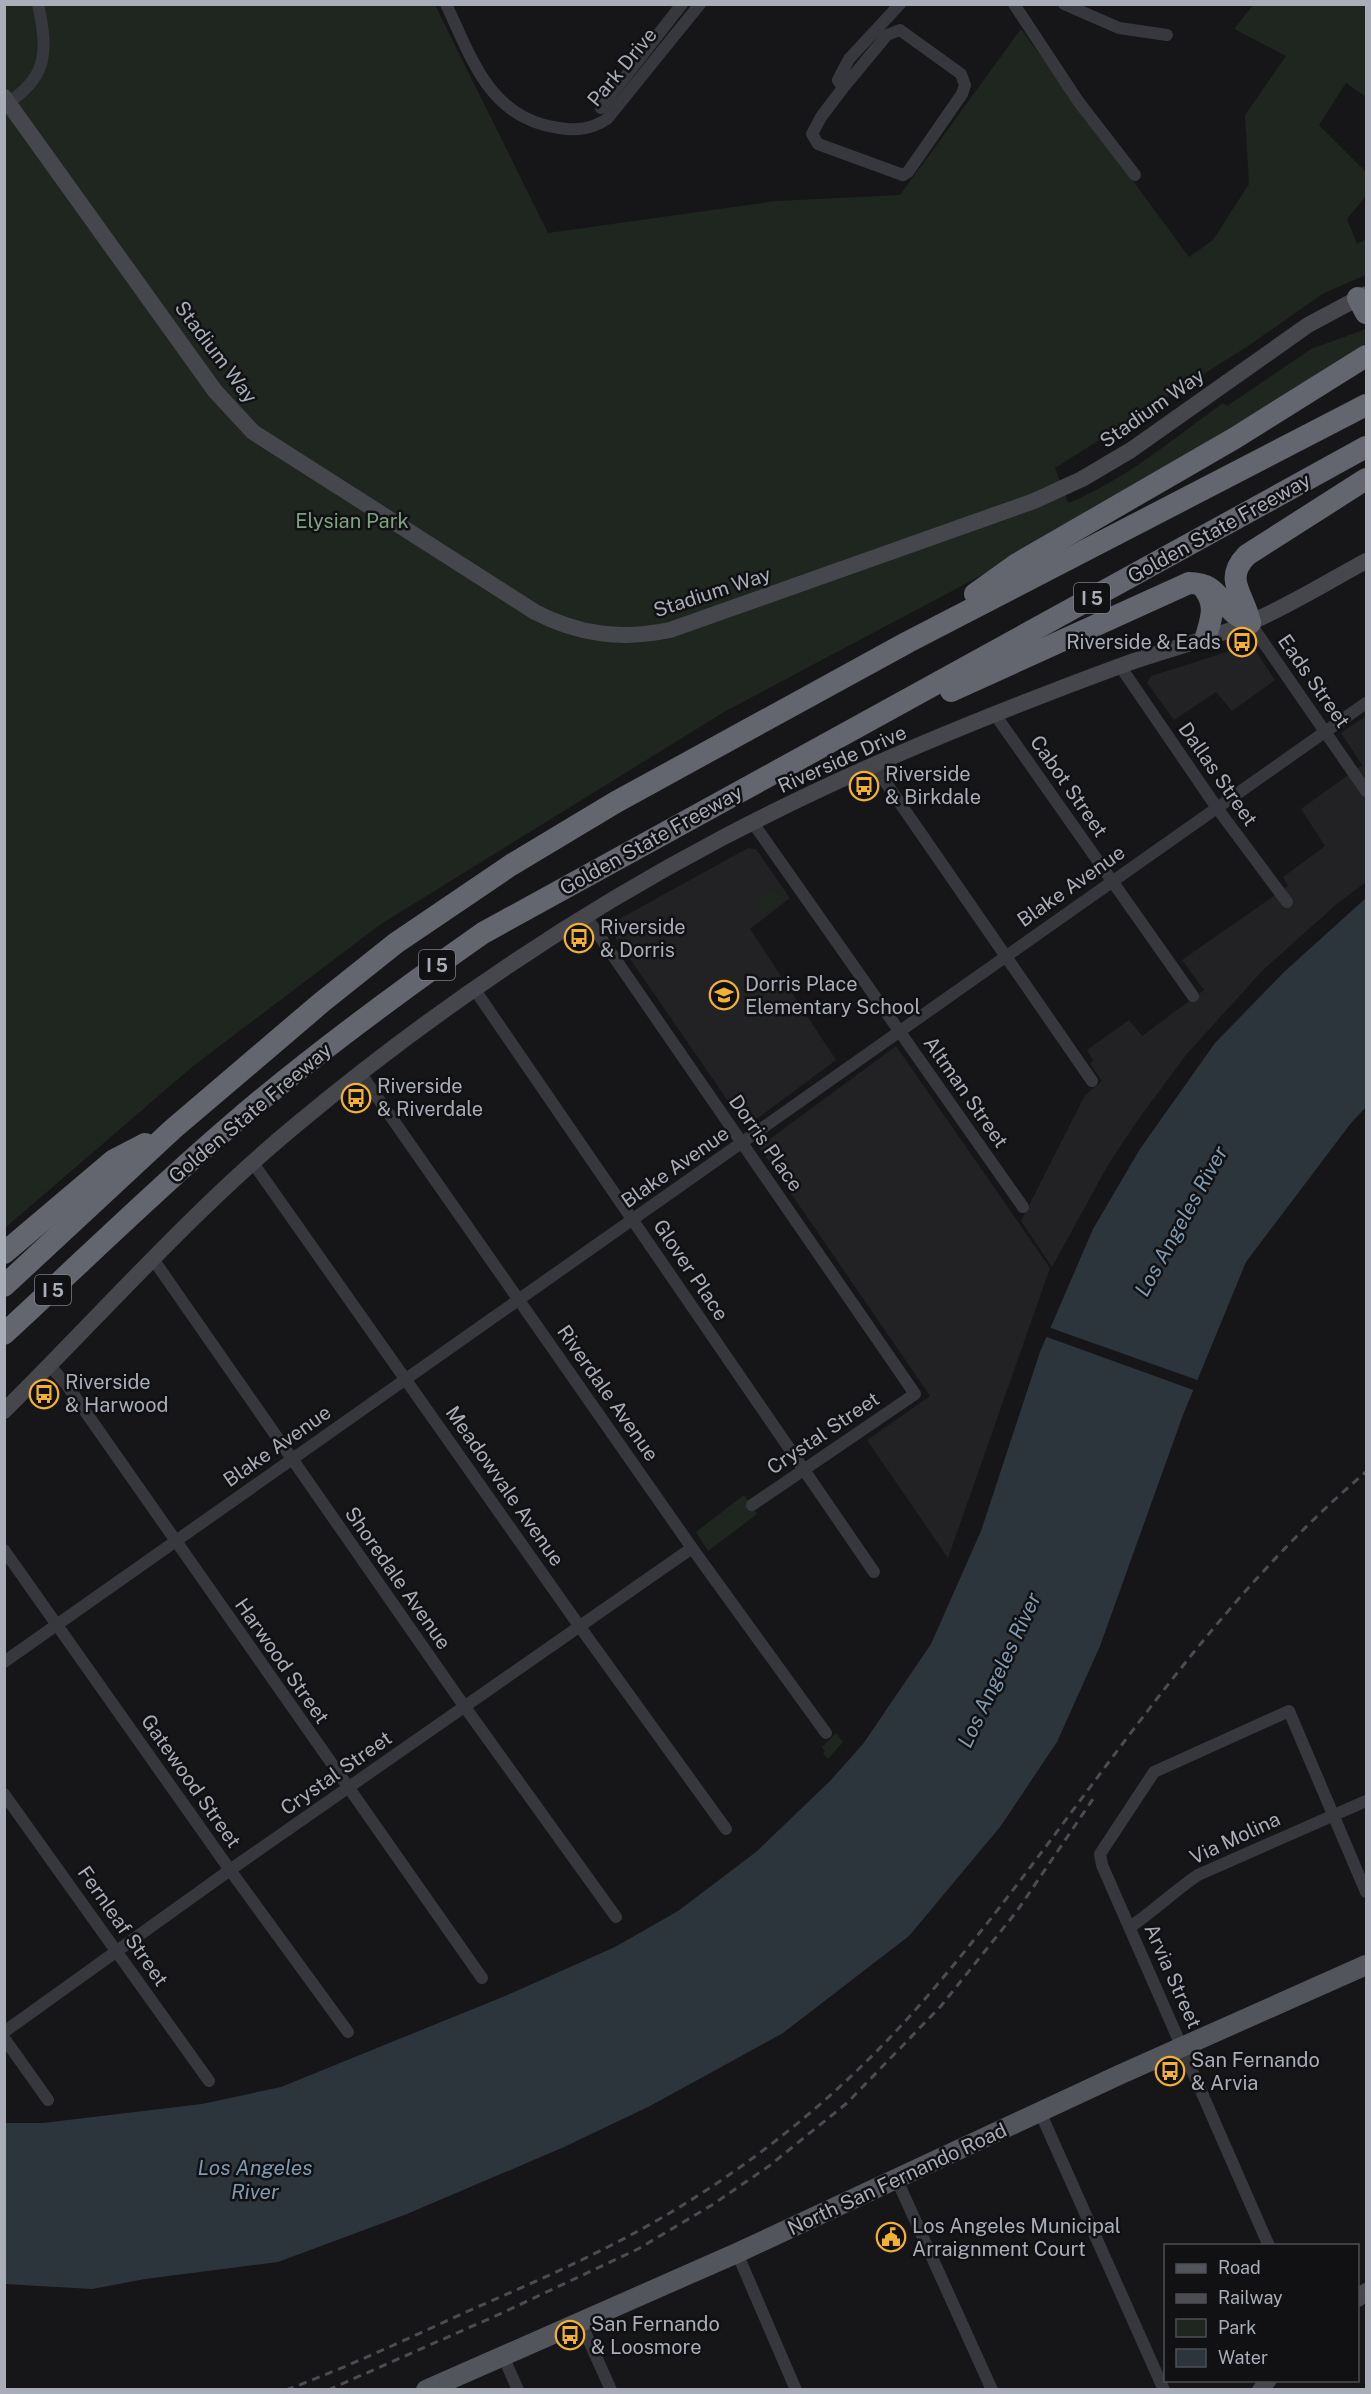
<svg xmlns="http://www.w3.org/2000/svg" width="1371" height="2394" font-family="'Public Sans',sans-serif">
<style>
.built{fill:#222225}
.green{fill:#1e261f}
.water{fill:#2c353c}
.pier{fill:#161618}
.lines{fill:none;stroke-linecap:round;stroke-linejoin:round}
.street{stroke:#37383d;stroke-width:12}
.secondary{stroke:#45474d;stroke-width:16}
.primary{stroke:#53555c;stroke-width:20}
.highway{stroke:#63666e;stroke-width:22}
.rail{stroke:#4a4c52;stroke-width:3;stroke-dasharray:8 6;stroke-linecap:butt}
.labels{text-anchor:middle;dominant-baseline:central;stroke-width:5;stroke-linejoin:round;paint-order:stroke}
.shield{fill:#111113;stroke:#7b7e86;stroke-width:1.5}
.shield-label{font-size:18px;font-weight:bold;fill:#a8adb8}
.street-label{font-size:20px;fill:#a8adb8;stroke:#111113}
.park-label{font-size:20px;fill:#7fa381;stroke:#111113}
.poi-label{font-size:20px;fill:#a8adb8;stroke:#111113;text-anchor:start}
.water-label{font-size:21px;font-style:italic;fill:#7f9bb3;stroke:#111113}
</style>
<rect width="100%" height="100%" fill="#161618"/>
<g class="built">
<path d="M1246 646 1256 651 1275 680 1232 711 1216 692 1174 720 1147 683 1151 676Z"/>
<path d="M1366 716V882L1338 903 1262 971 1186 1055 1137 1121 1108 1165 1052 1267 1021 1221 1085 1095 1102 1081 1090 1064 1093 1060 1087 1050 1129 1020 1142 1036 1204 990 1182 960 1288 886 1283 877 1325 846 1301 809 1362 765 1341 733Z"/>
<path d="M748 848 756 849 790 898 750 929 836 1060 746 1127 610 930 612 923Z"/>
<path d="M896 1046 1050 1268 948 1558 867 1440 930 1396 759 1147Z"/>
</g>
<g class="green">
<path d="M5 5H435L548 233 777 201 900 195 1021 29 1189 257 1213 240 1249 184 1245 115 1286 56 1234 29 1253 5H1366V97L1346 83 1319 125 1366 172V196L1347 219 1357 244 1366 239V275L1324 293 1248 346 1055 468 1068 503C1124 481 1174 438 1223 403L1227 406 1311 349 1366 329V339L1363 349 1031 549 724 712 381 924 192 1067 5 1228Z"/>
<path d="M774 888 784 901 763 916 753 903Z"/>
<path d="M744 1495 757 1514 708 1551 696 1532Z"/>
<path d="M836 1733 843 1742 828 1759 823 1753 825 1751 822 1747Z"/>
</g>
<path class="water" d="M1366 898V1107L1351 1123 1246 1262 1183 1415 1100 1646 1057 1742 1000 1827 909 1936 783 2033 650 2106 564 2147 407 2214 278 2262 145 2279 92 2289 5 2284 4 2123H43L202 2104 281 2087 505 1996 615 1947 678 1911 756 1852 830 1781 863 1744 931 1644 981 1531 1040 1352 1093 1229 1140 1149 1215 1043 1284 972Z"/>
<path class="pier" d="M1048 1327 1200 1381 1196 1391 1044 1336Z"/>
<g class="lines">
<g class="street">
<path d="M446 4C472 59 490 119 559 128 578 131 591 129 607 119L700 4"/>
<path d="M1014 4 1078 101 1135 175"/>
<path d="M1064 4 1119 28 1167 35"/>
<path d="M843 88 887 35 900 30 961 74 965 85 962 94 908 172 903 175 818 144 812 134 821 117 843 88 838 80 849 59 900 4"/>
<path d="M4 105C49 78 48 51 38 4"/>
<path d="M601 108 682 4"/>
<path d="M1250 623 1366 791"/>
<path d="M1120 666 1217 808 1287 902"/>
<path d="M996 716 1193 996"/>
<path d="M875 767 1092 1081"/>
<path d="M753 823 1023 1207"/>
<path d="M585 915 915 1394 752 1505"/>
<path d="M475 990 874 1572"/>
<path d="M361 1074 692 1548 826 1733"/>
<path d="M253 1163 580 1627 726 1829"/>
<path d="M153 1259 462 1703 616 1917"/>
<path d="M50 1366 66 1384 482 1978"/>
<path d="M4 1550 230 1870 348 2032"/>
<path d="M4 1662 1366 703"/>
<path d="M4 1794 209 2081"/>
<path d="M1130 1927C1154 1911 1174 1891 1198 1875L1366 1801"/>
<path d="M4 2032 230 1870 692 1548"/>
<path d="M4 2038 48 2100"/>
<path d="M1040 2112 1164 2390"/>
<path d="M897 2180 992 2390"/>
<path d="M1269 2246 1102 1865 1100 1854 1154 1772 1289 1711 1366 1892"/>
<path d="M737 2253 796 2390"/>
<path d="M581 2323 611 2390"/>
<path d="M503 2356 518 2390"/>
</g>
<g class="secondary">
<path d="M4 97 215 391 253 432 535 612C579 635 622 640 670 630L1034 501 1082 479 1131 450 1308 325 1366 294"/>
<path d="M4 1411C101 1315 191 1212 296 1125 428 1015 570 918 722 838 849 771 985 716 1120 666 1163 650 1209 640 1251 622 1291 605 1329 581 1366 561"/>
<path d="M1358 2299 1366 2291"/>
<path d="M1260 2390 1269 2380"/>
</g>
<path class="primary" d="M426 2390 737 2253 1119 2075 1366 1965"/>
<g class="highway">
<path d="M1358 298 1366 313"/>
<path d="M1202 586C1217 603 1212 617 1206 637"/>
<path d="M975 594 1017 564 1235 438 1366 356"/>
<path d="M1250 623C1245 595 1222 580 1247 555L1366 479"/>
<path d="M951 691 1189 583C1214 583 1217 597 1233 612 1237 616 1245 619 1250 623"/>
<path d="M4 1253 114 1160 145 1144"/>
<path d="M4 1286 173 1129 322 1002 396 943 511 865 616 802 908 642 1366 405"/>
<path d="M4 1334C79 1265 152 1193 229 1127 310 1057 396 994 483 933L1366 447"/>
</g>
<g class="rail">
<path d="M286 2390C348 2367 407 2339 466 2312 530 2284 595 2256 656 2221 757 2163 848 2088 924 2000 1074 1827 1190 1621 1366 1472"/>
<path d="M328 2390 502 2313 638 2249 712 2205 769 2166 847 2103 941 2006 1017 1911 1093 1799"/>
</g>
</g>
<defs>
<g id="bus-ring" transform="scale(1.5)"><circle r="9.5" fill="#111113" stroke="#f2b134" stroke-width="1.5"/><path d="M-5-6H5V4H4V6H2V4H-2V6H-4V4H-5ZM-3.5-4V0h7V-4ZM-3.5 1.2v1.5H-2V1.2ZM2 1.2v1.5H3.5V1.2Z" fill="#f2b134"/></g>
<g id="school-ring" transform="scale(1.5)"><circle r="9.5" fill="#111113" stroke="#f2b134" stroke-width="1.5"/><path d="M0-5L7-2L0 1L-7-2ZM-4 1L0 2.5L4 1V4Q0 6-4 4Z" fill="#f2b134"/></g>
<g id="civic-ring" transform="scale(1.5)"><circle r="9.5" fill="#111113" stroke="#f2b134" stroke-width="1.5"/><path d="M-.6-6.5H3V-4.5H.6V-3L4-1V1h2V6H-6V1h2V-1L-.6-3ZM-1.2 2.5V6h2.4V2.5Z" fill="#f2b134"/></g>
</defs>
<g fill-rule="evenodd">
<use href="#bus-ring" x="1242" y="642"/>
<use href="#bus-ring" x="864" y="786"/>
<use href="#bus-ring" x="579" y="938"/>
<use href="#school-ring" x="724" y="995"/>
<use href="#bus-ring" x="356" y="1098"/>
<use href="#bus-ring" x="44" y="1394"/>
<use href="#bus-ring" x="1170" y="2071"/>
<use href="#civic-ring" x="891" y="2237"/>
<use href="#bus-ring" x="570" y="2335"/>
</g>
<g class="labels">
<g class="shield">
<rect x="1074" y="583" width="36" height="30" rx="4.5"/>
<rect x="419" y="950" width="36" height="30" rx="4.5"/>
<rect x="35" y="1275" width="36" height="30" rx="4.5"/>
</g>
<g class="shield-label">
<text x="1092" y="598">I 5</text>
<text x="437" y="965">I 5</text>
<text x="53" y="1290">I 5</text>
</g>
<g class="street-label">
<text transform="translate(622 67) rotate(-50)">Park Drive</text>
<text transform="translate(216 352) rotate(53)">Stadium Way</text>
<text transform="translate(1152 408) rotate(-35)">Stadium Way</text>
<text transform="translate(1219 528) rotate(-29)">Golden State Freeway</text>
<text transform="translate(712 592) rotate(-18)">Stadium Way</text>
<text transform="translate(1314 681) rotate(55)">Eads Street</text>
<text transform="translate(842 759) rotate(-24)">Riverside Drive</text>
<text transform="translate(1218 774) rotate(55)">Dallas Street</text>
<text transform="translate(1069 786) rotate(55)">Cabot Street</text>
<text transform="translate(651 840) rotate(-29)">Golden State Freeway</text>
<text transform="translate(1071 886) rotate(-35)">Blake Avenue</text>
<text transform="translate(966 1092) rotate(55)">Altman Street</text>
<text transform="translate(250 1113) rotate(-40)">Golden State Freeway</text>
<text transform="translate(766 1143) rotate(55)">Dorris Place</text>
<text transform="translate(675 1167) rotate(-35)">Blake Avenue</text>
<text transform="translate(691 1270) rotate(56)">Glover Place</text>
<text transform="translate(608 1393) rotate(55)">Riverdale Avenue</text>
<text transform="translate(823 1433) rotate(-34)">Crystal Street</text>
<text transform="translate(277 1446) rotate(-35)">Blake Avenue</text>
<text transform="translate(505 1486) rotate(55)">Meadowvale Avenue</text>
<text transform="translate(398 1578) rotate(55)">Shoredale Avenue</text>
<text transform="translate(282 1661) rotate(55)">Harwood Street</text>
<text transform="translate(336 1773) rotate(-35)">Crystal Street</text>
<text transform="translate(191 1781) rotate(55)">Gatewood Street</text>
<text transform="translate(1235 1838) rotate(-25)">Via Molina</text>
<text transform="translate(123 1926) rotate(55)">Fernleaf Street</text>
<text transform="translate(1173 1976) rotate(66)">Arvia Street</text>
<text transform="translate(897 2179) rotate(-25)">North San Fernando Road</text>
</g>
<g class="park-label">
<text x="352" y="521">Elysian Park</text>
</g>
<g class="poi-label">
<text x="1221" y="642" text-anchor="end">Riverside &amp; Eads</text>
<text x="885" y="774">Riverside<tspan x="885" dy="23">&amp; Birkdale</tspan></text>
<text x="600" y="927">Riverside<tspan x="600" dy="23">&amp; Dorris</tspan></text>
<text x="745" y="984">Dorris Place<tspan x="745" dy="23">Elementary School</tspan></text>
<text x="377" y="1086">Riverside<tspan x="377" dy="23">&amp; Riverdale</tspan></text>
<text x="65" y="1382">Riverside<tspan x="65" dy="23">&amp; Harwood</tspan></text>
<text x="1191" y="2060">San Fernando<tspan x="1191" dy="23">&amp; Arvia</tspan></text>
<text x="912" y="2226">Los Angeles Municipal<tspan x="912" dy="23">Arraignment Court</tspan></text>
<text x="591" y="2324">San Fernando<tspan x="591" dy="23">&amp; Loosmore</tspan></text>
</g>
<g class="water-label">
<text transform="translate(1181 1221) rotate(-61)">Los Angeles River</text>
<text transform="translate(999 1670) rotate(-65)">Los Angeles River</text>
<text x="255" y="2167">Los Angeles<tspan x="255" dy="24">River</tspan></text>
</g>
</g>
<rect width="1371" height="2394" fill="none" stroke="#a8adb8" stroke-width="12"/>
<rect x="1164" y="2244" width="195" height="138" fill="#111113" stroke="#4d4f55" stroke-width="1.5"/>
<rect x="1176" y="2264" width="30" height="9" fill="#53555c" stroke="#4d4f55" stroke-width="1.5"/>
<text x="1218" y="2274" font-size="18" fill="#a8adb8">Road</text>
<rect x="1176" y="2294" width="30" height="9" fill="#4a4c52" stroke="#4d4f55" stroke-width="1.5"/>
<text x="1218" y="2304" font-size="18" fill="#a8adb8">Railway</text>
<rect x="1176" y="2319" width="30" height="18" fill="#1e261f" stroke="#4d4f55" stroke-width="1.5"/>
<text x="1218" y="2334" font-size="18" fill="#a8adb8">Park</text>
<rect x="1176" y="2349" width="30" height="18" fill="#2c353c" stroke="#4d4f55" stroke-width="1.5"/>
<text x="1218" y="2364" font-size="18" fill="#a8adb8">Water</text>
</svg>
